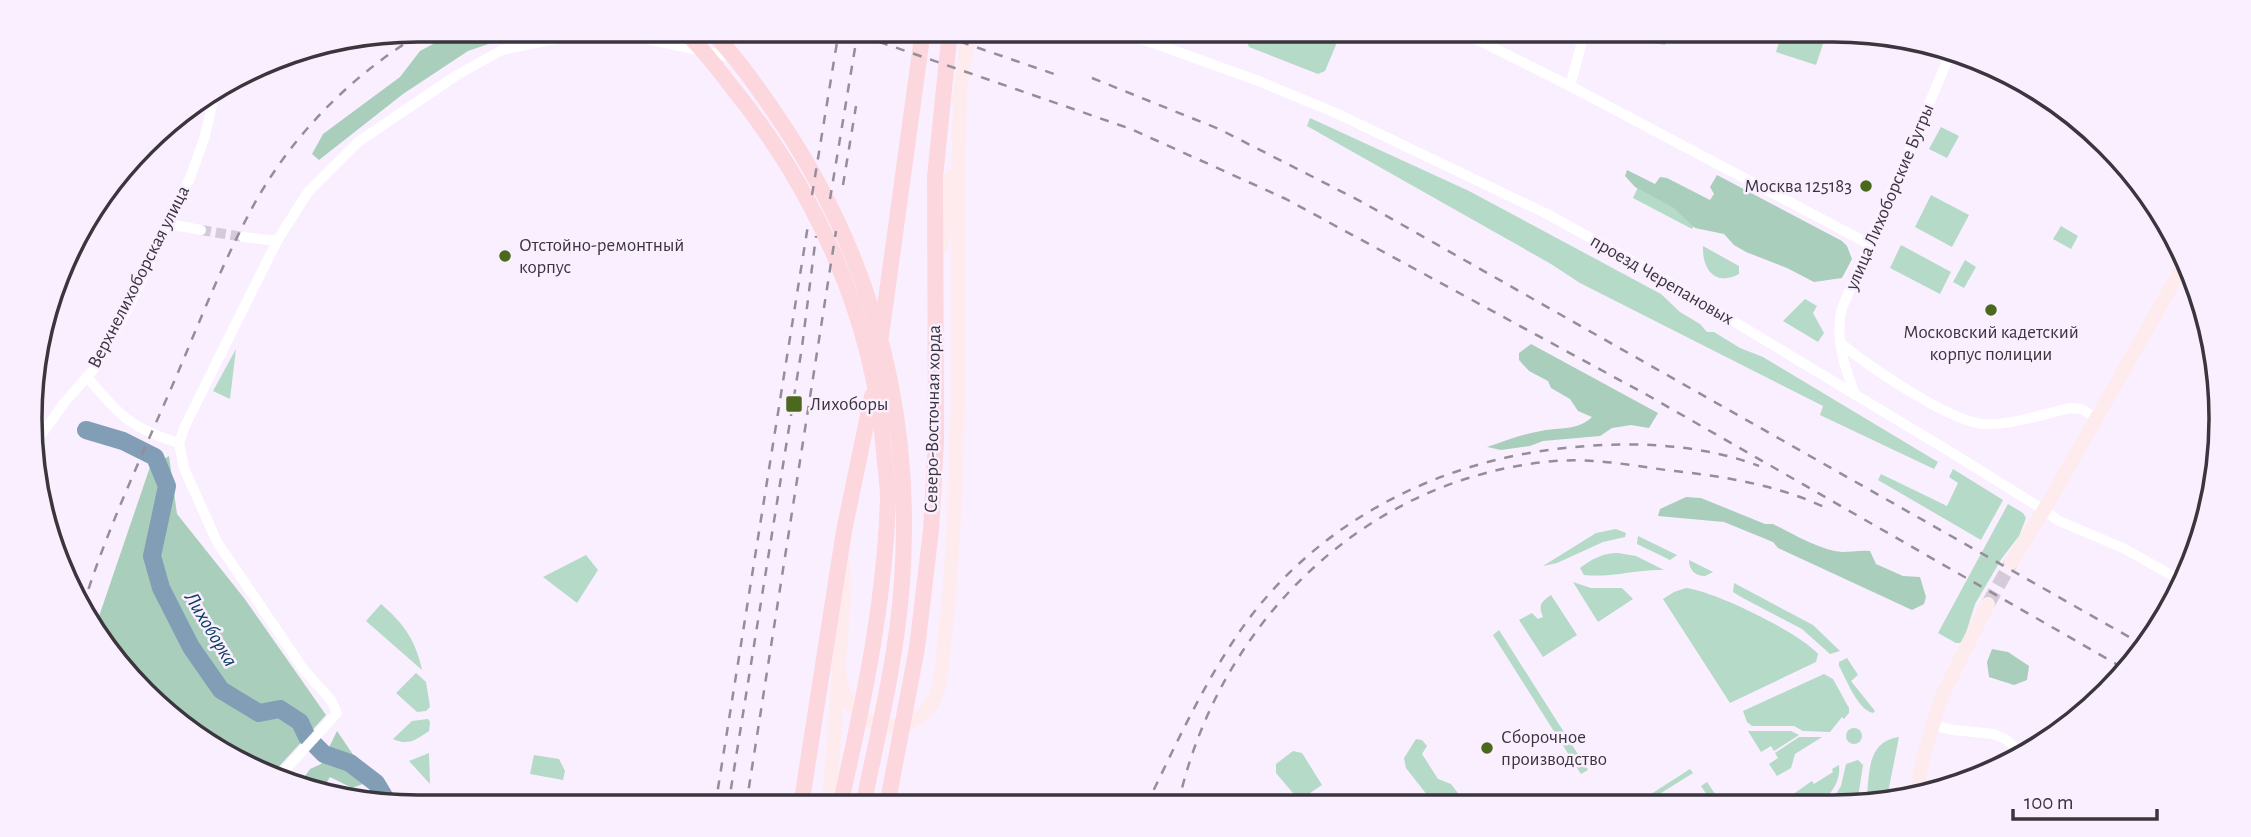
<svg xmlns="http://www.w3.org/2000/svg" width="2251" height="837" font-family="'Alegreya Sans',sans-serif">
<style>
.green{fill:#b5dac7}
.forest{fill:#a9cebb}
.lines{fill:none;stroke-linecap:round;stroke-linejoin:round}
.river{stroke:#829eb6;stroke-width:18}
.street-tunnel{stroke:#d4cad8;stroke-width:10;stroke-dasharray:10 5;stroke-linecap:butt}
.secondary-tunnel{stroke:#d4cad8;stroke-width:14;stroke-dasharray:14 7;stroke-linecap:butt}
.street{stroke:#fff;stroke-width:10}
.secondary{stroke:#feebee;stroke-width:14}
.primary{stroke:#fcd7dd;stroke-width:16}
.rail{stroke:#958d99;stroke-width:2.5;stroke-dasharray:9 9;stroke-linecap:butt}
.poi-dot{fill:#4b691d;stroke:#faefff;stroke-width:2.5}
.labels{text-anchor:middle;dominant-baseline:central;stroke-width:5;stroke-linejoin:round;paint-order:stroke}
.poi-label{font-size:19px;fill:#3b353d;stroke:#faefff;text-anchor:start}
.street-label{font-size:19px;fill:#3b353d;stroke:#faefff}
.water-label{font-size:21px;font-style:italic;fill:#0d3f61;stroke:#faefff}
.rim{fill:none;stroke:#3b353d;stroke-width:3.5}
</style>
<rect width="100%" height="100%" fill="#faefff"/>
<g class="green">
<path d="M1249 30H1314L1333 37 1336 45 1325 71 1318 74 1249 47 1246 39Z"/>
<path d="M1638 30H1669L1665 45 1633 39Z"/>
<path d="M1783 30H1801L1825 38 1816 65 1776 52Z"/>
<path d="M1310 118 1469 191 1661 294 1680 312 1700 324 1707 332H1714L1740 348 1763 357 1938 462 1934 469 1820 415 1823 406 1580 283 1551 264 1307 126Z"/>
<path d="M1941 127 1959 136 1947 158 1929 149Z"/>
<path d="M1640 183 1699 214 1692 229 1633 198Z"/>
<path d="M1931 195 1969 215 1952 247 1915 227Z"/>
<path d="M2061 226 2078 236 2071 249 2053 239Z"/>
<path d="M1901 245 1951 272 1940 294 1890 268Z"/>
<path d="M1703 246 1739 266V274C1715 287 1702 269 1703 246Z"/>
<path d="M1965 260 1976 267 1964 288 1953 282Z"/>
<path d="M1805 299 1817 306 1813 313 1824 333 1818 342 1783 321Z"/>
<path d="M236 349 230 399 213 391Z"/>
<path d="M1953 469 2003 500 1981 540 1878 480 1881 474 1947 506 1958 483 1949 477Z"/>
<path d="M2008 504 2023 513 2026 518 2019 536 2002 558 1975 604 1965 636 1960 643H1956L1938 633Z"/>
<path d="M1616 529 1626 533 1625 537 1603 542 1557 563 1543 566 1596 533Z"/>
<path d="M1638 536 1677 555 1670 560 1637 544Z"/>
<path d="M1618 553 1636 556 1664 570C1636 569 1612 578 1584 575L1580 568C1592 559 1603 553 1618 553Z"/>
<path d="M586 555 598 570 577 603 543 577Z"/>
<path d="M1689 560 1713 572 1705 576C1695 576 1689 570 1689 560Z"/>
<path d="M1573 582 1591 588H1622L1633 599 1598 622Z"/>
<path d="M1734 583 1813 625 1840 651 1830 654 1802 629 1741 597 1733 592Z"/>
<path d="M1686 588C1714 591 1800 633 1818 654L1816 662 1730 703 1663 599 1674 592Z"/>
<path d="M1551 595 1577 635 1543 657 1519 620 1532 613 1538 619 1543 617C1538 605 1541 602 1551 595Z"/>
<path d="M381 604C404 624 415 639 422 670L366 621Z"/>
<path d="M1499 630 1588 770 1581 774 1493 635Z"/>
<path d="M1847 658 1858 675 1851 681 1875 711 1873 713C1857 709 1847 680 1839 666V662Z"/>
<path d="M416 673 426 682 430 707 426 711 417 712 396 693Z"/>
<path d="M1824 674 1833 679 1849 708V713L1844 719 1842 717 1830 732 1803 731 1794 726H1752L1747 722 1743 711Z"/>
<path d="M428 719 430 722 429 731C416 740 408 746 393 739L412 721Z"/>
<circle cx="1854" cy="736" r="8"/>
<path d="M1748 731H1791L1799 735 1774 751 1771 746 1761 752Z"/>
<path d="M1799 737H1822L1795 754 1791 768 1777 776 1769 764 1778 758 1775 753Z"/>
<path d="M1899 737 1886 803 1866 804C1870 776 1865 742 1899 737Z"/>
<path d="M1416 739 1422 740 1427 746 1422 754 1438 779 1451 784 1467 805H1435L1406 768 1404 758Z"/>
<path d="M1293 751 1302 753 1322 785 1310 793 1318 805H1303L1276 773V764Z"/>
<path d="M429 753 430 784 409 761Z"/>
<path d="M534 755 559 759 565 771 563 780 530 774Z"/>
<path d="M1858 760 1863 765 1857 804H1830L1841 786 1846 764Z"/>
<path d="M1839 765C1841 780 1832 792 1823 802L1779 804 1812 781 1814 784 1833 772 1832 769Z"/>
<path d="M1690 769 1693 773 1650 800 1648 796Z"/>
<path d="M1707 782 1722 804H1713L1701 786Z"/>
<path d="M525 795 549 800 547 807H523Z"/>
</g>
<g class="forest">
<path d="M459 30H529L468 51 403 94 319 160 312 154 323 134 400 77 420 51Z"/>
<path d="M1627 170 1655 184 1660 177 1667 178 1710 200 1714 194 1710 187 1717 175 1842 241 1847 246 1852 259 1842 278 1814 282 1787 268 1746 252 1734 245 1724 234 1695 228 1674 208 1635 187 1625 176Z"/>
<path d="M1531 344 1658 413 1649 428 1631 425 1612 428 1600 436 1543 441 1530 446 1501 450 1487 447C1505 441 1522 434 1541 431 1560 427 1577 431 1592 417L1578 411 1570 399 1551 388 1548 381 1529 371 1519 360V353Z"/>
<path d="M169 456 177 514 244 598 326 715 274 772 182 727 94 631 150 467Z"/>
<path d="M1686 497 1701 498 1765 524H1773C1791 533 1822 551 1842 552 1851 552 1860 550 1870 551L1876 564 1903 576 1920 577 1926 597 1924 604 1912 610 1778 548 1773 542 1724 522 1658 516 1660 509Z"/>
<path d="M1992 649 2008 652 2029 666 2027 680 2014 685 1989 677 1987 662Z"/>
<path d="M337 731 371 781 352 788 330 777 320 794 299 785 310 769 321 764Z"/>
</g>
<g class="lines">
<path class="river" d="M86 430 123 441 155 457 167 486 152 556 161 588 191 647 221 690 259 713 280 709 300 722 307 737 324 754 350 763 376 783 388 803"/>
<path class="street-tunnel" d="M201 230 243 237"/>
<path class="secondary-tunnel" d="M1988 604 2011 563"/>
<g class="street">
<path d="M1117 30 1256 80 1338 114 1547 214 1645 268 1949 451 2044 510 2059 521 2123 548 2180 580"/>
<path d="M1458 30 1570 86 1869 244"/>
<path d="M1570 86 1583 38V30"/>
<path d="M169 224 201 230"/>
<path d="M243 237 277 241"/>
<path d="M1841 343C1865 365 1954 424 1985 424 2013 425 2043 414 2070 408L2081 409 2097 418"/>
<path d="M87 377C120 415 129 428 179 443"/>
<path d="M1855 395C1845 368 1834 337 1842 308L1951 52"/>
<path d="M36 442 64 403 94 369 129 306 190 178 205 136 214 96"/>
<path d="M1931 725 1953 730 1994 734 2007 740 2022 755"/>
<path d="M285 770 337 713 331 700 304 670 217 542 184 468 179 443 185 426 277 241 308 192 358 142 457 75 502 50 560 38 606 34 642 38 731 57"/>
</g>
<g class="secondary">
<path d="M959 101 969 30"/>
<path d="M941 247 951 177"/>
<path d="M2011 563 2044 510 2183 266"/>
<path d="M840 676C844 726 908 747 934 700 942 685 942 661 944 643 950 601 952 559 954 517 958 437 959 358 958 279 957 217 959 155 960 94"/>
<path d="M1916 794 1923 758 1941 698 1988 604"/>
<path d="M829 806 845 583 842 560"/>
</g>
<g class="primary">
<path d="M683 30C701 47 716 66 731 86 815 189 873 317 884 451 885 467 888 483 888 498 885 603 863 704 840 806"/>
<path d="M710 30C734 54 755 84 775 113 872 254 914 412 902 582 897 657 878 733 863 806"/>
<path d="M881 336 923 30"/>
<path d="M801 806 844 531 872 396"/>
<path d="M887 806 917 648 931 530 936 441 935 177 950 30"/>
</g>
<g class="rail">
<path d="M845 30 1131 129 1286 199 1649 396 2125 669"/>
<path d="M926 30 1060 76"/>
<path d="M1092 78 1219 129 1362 202 2145 646"/>
<path d="M843 185 856 106"/>
<path d="M812 195 839 30"/>
<path d="M830 199 858 30"/>
<path d="M83 606C107 529 141 458 173 384 198 326 221 266 251 210 291 135 354 72 427 30"/>
<path d="M1178 805C1218 622 1366 477 1555 461 1593 458 1629 465 1666 470 1721 476 1776 484 1826 508"/>
<path d="M746 806 836 231"/>
<path d="M1146 806C1176 744 1205 680 1245 624 1321 520 1439 461 1565 448 1629 441 1698 443 1759 466"/>
<path d="M715 807 808 225"/>
<path d="M728 807 802 347 816 236"/>
</g>
</g>
<g class="poi-dot">
<circle cx="1866" cy="186" r="7"/>
<circle cx="505" cy="256" r="7"/>
<circle cx="1991" cy="310" r="7"/>
<rect x="785" y="395" width="18" height="18" rx="3.5"/>
<circle cx="1487" cy="748" r="7"/>
</g>
<g class="labels">
<g class="poi-label">
<text x="1852" y="186" text-anchor="end">Москва 125183</text>
<text x="519" y="245">Отстойно-ремонтный<tspan x="519" dy="22">корпус</tspan></text>
<text x="1991" y="332" text-anchor="middle">Московский кадетский<tspan x="1991" dy="22">корпус полиции</tspan></text>
<text x="810" y="404">Лихоборы</text>
<text x="1501" y="737">Сборочное<tspan x="1501" dy="22">производство</tspan></text>
</g>
<g class="street-label">
<text transform="translate(1890 197) rotate(-67)">улица Лихоборские Бугры</text>
<text transform="translate(139 277) rotate(-63)">Верхнелихоборская улица</text>
<text transform="translate(1662 280) rotate(30)">проезд Черепановых</text>
<text transform="translate(933 419) rotate(-89)">Северо-Восточная хорда</text>
</g>
<g class="water-label">
<text transform="translate(211 629) rotate(59)">Лихоборка</text>
</g>
</g>
<path d="M0 0H2251V837H0ZM418 42H1833A376 376 0 0 1 2209 418V419A376 376 0 0 1 1833 795H418A376 376 0 0 1 42 419V418A376 376 0 0 1 418 42Z" fill="#faefff" fill-rule="evenodd"/>
<path class="rim" d="M418 42H1833A376 376 0 0 1 2209 418V419A376 376 0 0 1 1833 795H418A376 376 0 0 1 42 419V418A376 376 0 0 1 418 42Z"/>
<path d="M2013 809v10h144v-10" fill="none" stroke="#3b353d" stroke-width="3.5"/>
<text x="2024" y="809" font-size="21" fill="#3b353d" stroke="#faefff" stroke-width="5" paint-order="stroke">100 m</text>
</svg>
